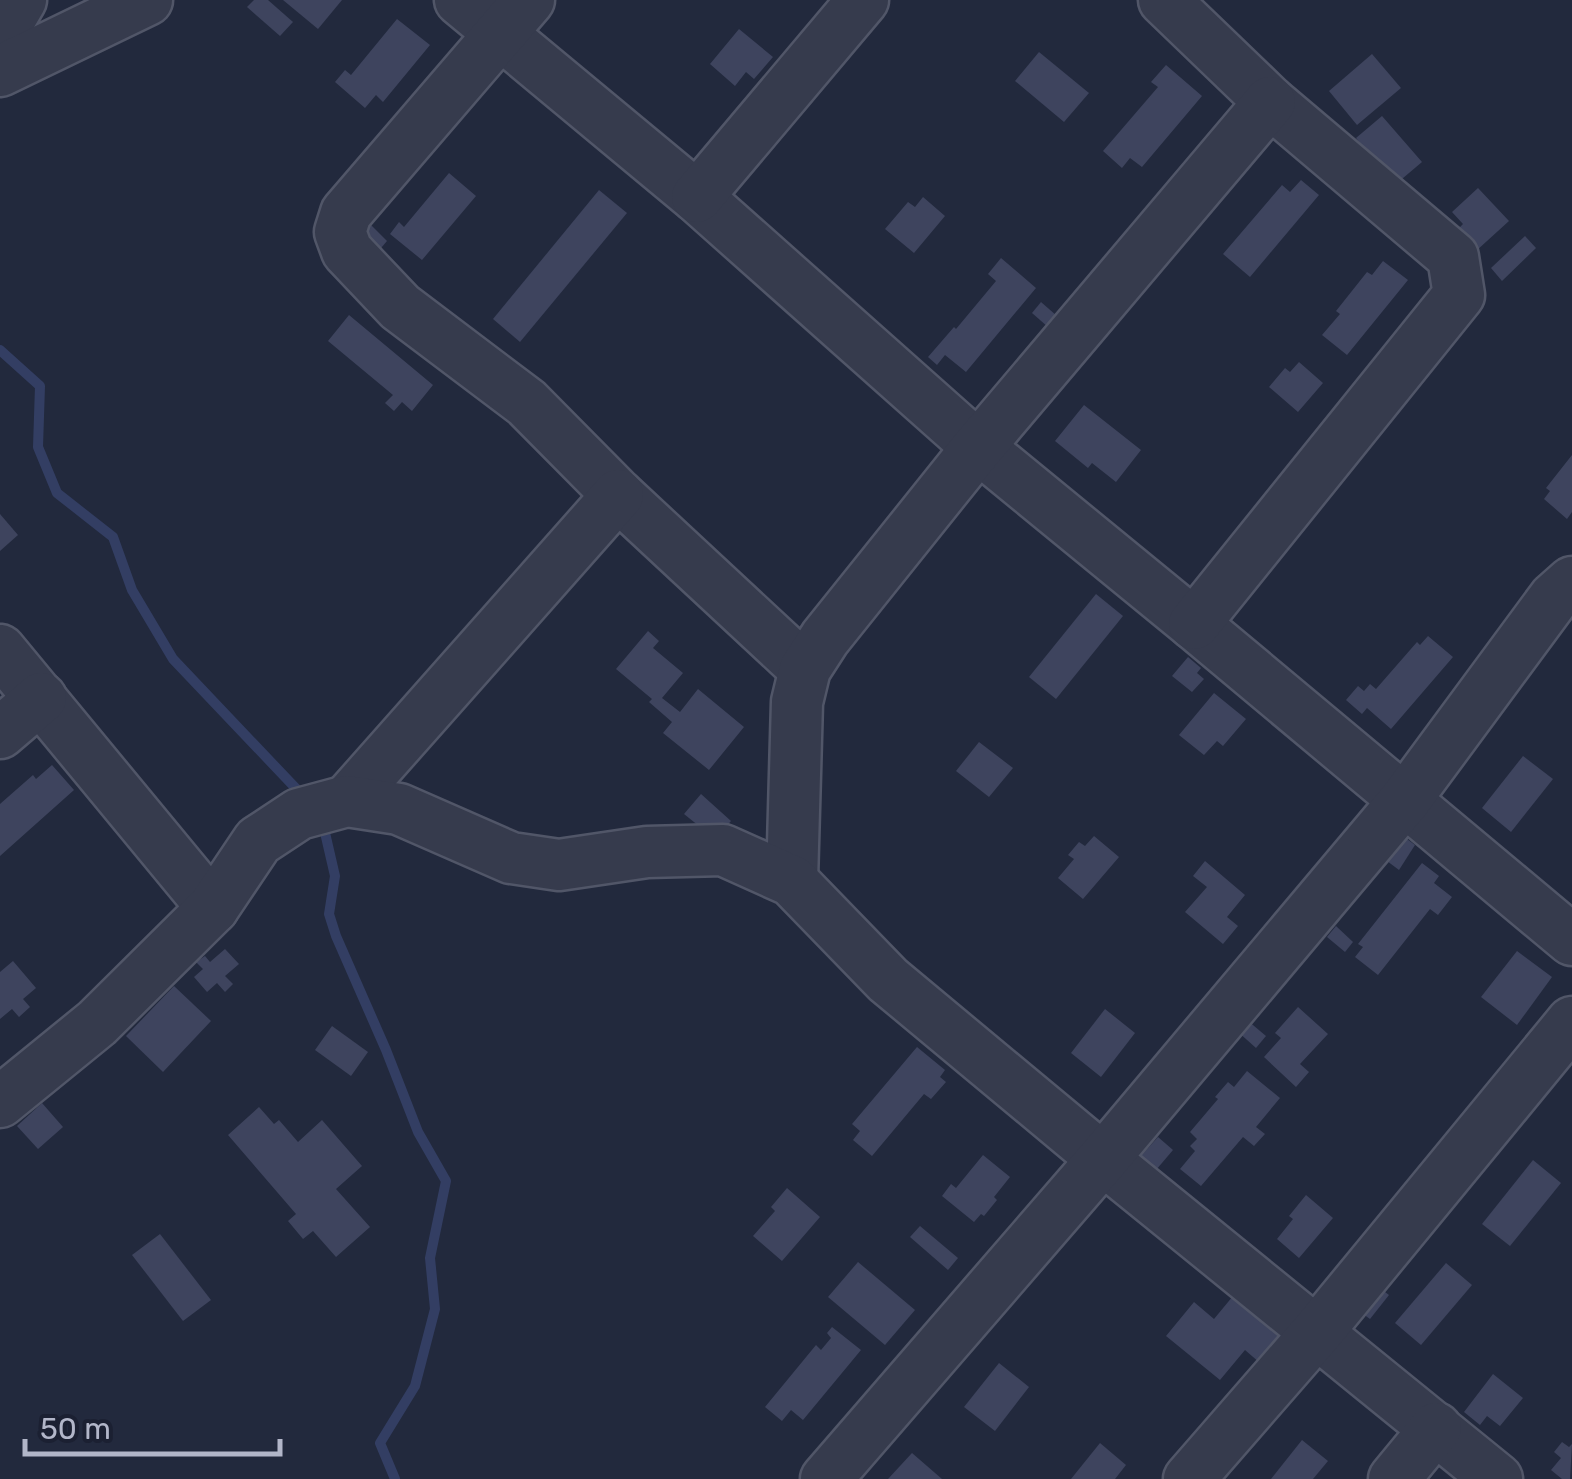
<svg xmlns="http://www.w3.org/2000/svg" width="1572" height="1479" font-family="Rubik,sans-serif">
<style>
.lines{fill:none;stroke-linecap:round;stroke-linejoin:round}
.stream{stroke:#333e63;stroke-width:10}
.building{fill:#3e445e}
.minor-casing{stroke:#515668;stroke-width:55}
.minor{stroke:#363b4d;stroke-width:50}
</style>
<rect width="100%" height="100%" fill="#22293d"/>
<g class="lines">
<g class="stream">
<path d="M0 350 40 386 38 447 57 493 113 537 132 590 173 659 305 798"/>
<path d="M323 824 335 876 329 914 336 936 386 1050 418 1132 446 1181 430 1258 435 1309 415 1386 380 1443 395 1479"/>
</g>
</g>
<g class="building">
<path d="M254 0H268L293 22 280 36 247 7Z"/>
<path d="M283 0H342L318 29Z"/>
<path d="M397 19 430 45 383 102 376 95 365 108 335 82 345 70 351 75Z"/>
<path d="M739 29 773 57 754 79 746 72 735 86 710 64Z"/>
<path d="M1039 52 1089 93 1064 122 1015 81Z"/>
<path d="M1372 54 1401 88 1357 125 1329 91Z"/>
<path d="M1166 65 1202 96 1142 167 1130 158 1122 168 1103 151 1158 87 1151 82Z"/>
<path d="M1382 116 1422 162 1396 184 1359 152 1364 148 1356 138Z"/>
<path d="M449 173 476 196 422 260 390 234 399 222 404 227Z"/>
<path d="M1301 180 1319 195 1250 277 1223 254 1282 185 1290 192Z"/>
<path d="M1478 188 1509 221 1476 251 1457 230 1463 224 1452 212Z"/>
<path d="M599 190 627 213 520 342 493 319Z"/>
<path d="M923 197 945 216 914 253 885 229 908 202 915 207Z"/>
<path d="M371 225 387 241 376 254 359 238Z"/>
<path d="M1525 236 1536 248 1502 281 1491 268Z"/>
<path d="M1001 258 1036 288 966 372 945 355 937 365 928 357 954 327 956 329 996 281 988 274Z"/>
<path d="M1383 261 1408 280 1347 355 1322 335 1340 314 1336 311 1367 272 1372 275Z"/>
<path d="M1041 302 1057 316 1048 327 1032 313Z"/>
<path d="M349 315 433 385 412 411 402 402 394 411 385 403 393 395 328 341Z"/>
<path d="M1299 362 1323 383 1298 412 1269 387 1285 368 1290 372Z"/>
<path d="M1084 405 1141 450 1116 482 1092 463 1088 468 1055 441Z"/>
<path d="M1572 455V512L1567 519 1544 499 1550 491 1546 488Z"/>
<path d="M0 514 18 535 0 551Z"/>
<path d="M1096 594 1123 616 1056 699 1029 677Z"/>
<path d="M648 631 659 641 653 648 683 673 662 698 680 712 698 689 744 727 709 770 663 733 672 722 649 702 652 699 616 669Z"/>
<path d="M1428 636 1453 657 1391 729 1367 708 1362 714 1346 700 1358 686 1364 691 1370 684 1376 689 1417 642 1420 645Z"/>
<path d="M1188 657 1201 668 1197 673 1204 679 1192 692 1172 676Z"/>
<path d="M1214 693 1246 719 1223 746 1217 741 1204 755 1179 735Z"/>
<path d="M979 742 1013 768 989 797 956 771Z"/>
<path d="M1523 756 1553 779 1511 832 1482 808Z"/>
<path d="M52 765 74 790 0 856V804L33 775 36 779Z"/>
<path d="M701 794 731 821 715 839 684 814Z"/>
<path d="M1094 836 1119 857 1083 899 1058 878 1074 859 1068 855 1079 842 1085 846Z"/>
<path d="M1403 836 1415 845 1399 870 1387 861Z"/>
<path d="M1205 861 1245 895 1227 917 1238 926 1223 944 1185 912 1207 887 1193 876Z"/>
<path d="M1422 863 1439 876 1434 883 1452 897 1438 915 1430 909 1378 975 1355 957 1363 947 1358 944Z"/>
<path d="M1336 926 1353 942 1345 952 1327 937Z"/>
<path d="M225 949 239 964 225 976 233 984 225 992 217 983 207 992 194 977 203 969 196 962 205 956 210 962Z"/>
<path d="M1517 951 1552 977 1517 1025 1481 997Z"/>
<path d="M13 961 36 988 23 999 30 1007 19 1017 12 1009 0 1019V972Z"/>
<path d="M174 986 211 1021 163 1072 126 1036Z"/>
<path d="M1298 1007 1328 1034 1300 1064 1309 1072 1296 1087 1264 1057 1281 1038 1275 1033Z"/>
<path d="M1105 1009 1135 1033 1101 1077 1071 1053Z"/>
<path d="M1247 1020 1266 1036 1256 1048 1237 1031Z"/>
<path d="M332 1026 368 1052 351 1076 315 1050Z"/>
<path d="M917 1047 945 1070 940 1077 946 1082 931 1099 924 1094 872 1156 853 1140 860 1131 852 1124Z"/>
<path d="M1247 1071 1280 1098 1256 1127 1265 1134 1254 1146 1243 1137 1201 1186 1180 1169 1195 1151 1190 1146 1197 1139 1190 1132 1218 1099 1215 1097 1228 1082 1234 1087Z"/>
<path d="M42 1103 63 1127 38 1149 17 1126Z"/>
<path d="M259 1107 274 1124 279 1120 298 1142 322 1120 362 1166 336 1189 370 1227 336 1257 313 1231 303 1239 288 1221 296 1214 228 1135Z"/>
<path d="M1158 1137 1173 1150 1156 1170 1141 1156Z"/>
<path d="M983 1155 1010 1177 994 1197 997 1200 984 1216 981 1214 974 1222 942 1196 951 1184 956 1188Z"/>
<path d="M1533 1160 1561 1183 1510 1246 1482 1224Z"/>
<path d="M787 1188 820 1217 782 1261 753 1236 775 1211 771 1207Z"/>
<path d="M1306 1195 1333 1218 1299 1258 1277 1239 1293 1219 1289 1216Z"/>
<path d="M920 1226 958 1258 948 1270 910 1237Z"/>
<path d="M160 1234 211 1300 183 1321 132 1255Z"/>
<path d="M858 1262 915 1310 885 1345 828 1297Z"/>
<path d="M1446 1263 1472 1285 1421 1345 1395 1323Z"/>
<path d="M1377 1286 1389 1295 1370 1319 1359 1311Z"/>
<path d="M1233 1296 1282 1336 1260 1363 1245 1350 1220 1380 1166 1336 1194 1302 1214 1319Z"/>
<path d="M832 1327 861 1350 803 1420 791 1410 782 1421 765 1407 816 1345 821 1350 831 1338 827 1333Z"/>
<path d="M999 1363 1029 1387 995 1431 964 1407Z"/>
<path d="M1493 1374 1523 1398 1500 1426 1487 1416 1480 1425 1464 1412Z"/>
<path d="M1302 1440 1328 1461 1313 1479H1271Z"/>
<path d="M1562 1442 1569 1447 1572 1444 1570 1479H1562L1551 1470 1561 1458 1554 1452Z"/>
<path d="M1100 1443 1126 1465 1115 1479H1071Z"/>
<path d="M912 1453 942 1479H888Z"/>
</g>
<g class="lines">
<g class="minor-casing">
<g id="minor">
<path d="M460 0 697 197 978 447 1194 624 1572 940"/>
<path d="M529 0 346 213 340 232 347 251 400 307 527 403 618 495 805 669"/>
<path d="M1164 0 1270 102 1453 257 1459 295 1194 624"/>
<path d="M0 36 21 0"/>
<path d="M0 71 147 0"/>
<path d="M697 197 863 0"/>
<path d="M0 650 213 908"/>
<path d="M0 733 41 698"/>
<path d="M347 801 618 495"/>
<path d="M792 881 797 702 805 669 825 638 978 447 1270 102"/>
<path d="M0 1102 97 1023 213 908 258 841 299 814 347 801 399 809 511 858 559 865 647 852 723 850 792 881 888 980 1103 1159 1497 1479"/>
<path d="M826 1479 1103 1159 1405 800 1554 598 1572 582"/>
<path d="M1189 1479 1317 1332 1572 1022"/>
<path d="M1394 1479 1436 1428"/>
</g>
</g>
<use href="#minor" class="minor"/>
</g>
<path d="M25 1439v15h255v-15" fill="none" stroke="#b2b6c9" stroke-width="5"/>
<text x="40" y="1439" font-size="30" fill="#b2b6c9" stroke="#1b2032" stroke-width="8" paint-order="stroke">50 m</text>
</svg>
